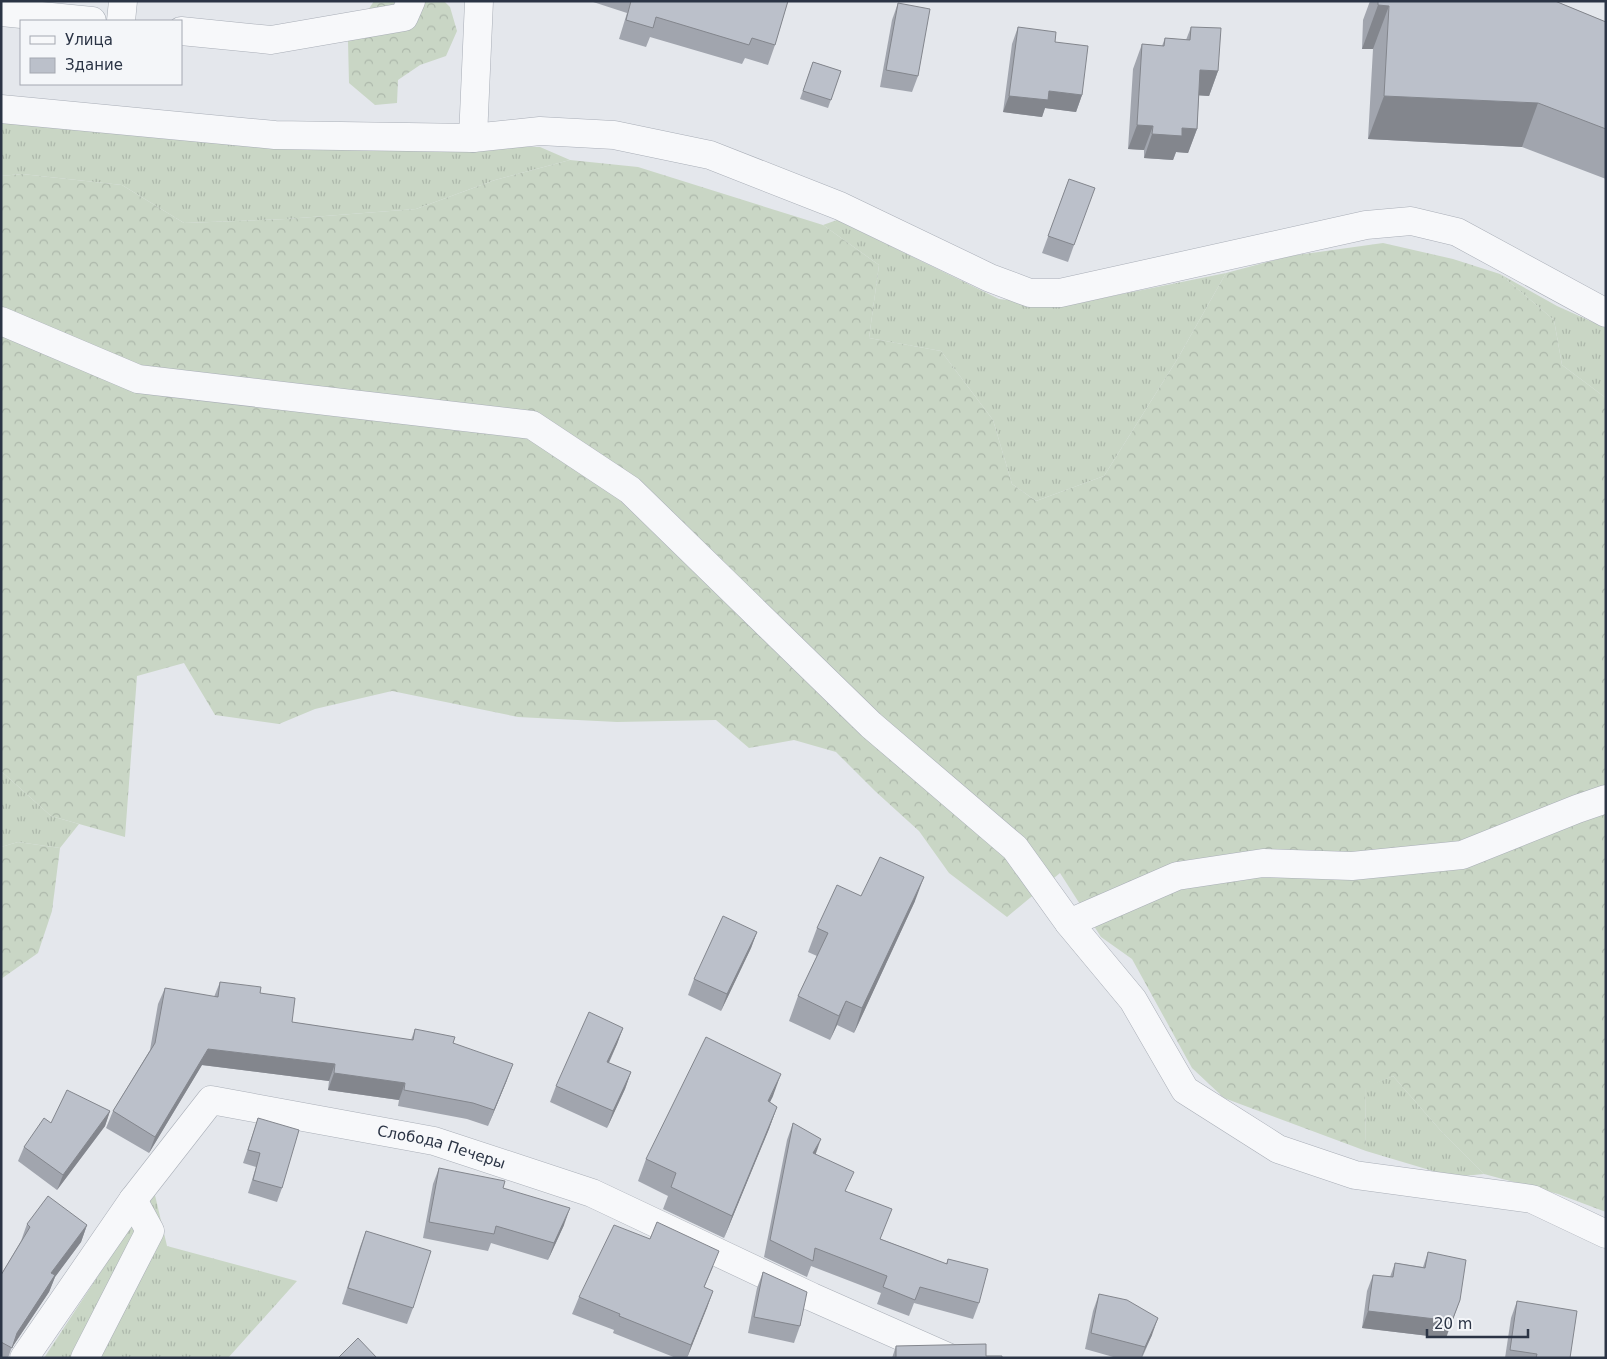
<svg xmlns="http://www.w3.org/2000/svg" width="1607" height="1359" font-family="'DejaVu Sans',sans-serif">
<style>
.grass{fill:url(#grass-tufts)}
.forest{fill:url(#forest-crowns)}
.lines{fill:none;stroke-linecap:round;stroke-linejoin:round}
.minor-casing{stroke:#a9aeb7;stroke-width:29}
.minor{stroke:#f7f8fa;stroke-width:28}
.wall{fill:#a1a5ae}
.shaded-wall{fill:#83868d}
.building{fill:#bbc0ca;stroke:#83868d}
.labels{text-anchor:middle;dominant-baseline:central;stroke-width:4;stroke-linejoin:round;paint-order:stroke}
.street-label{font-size:15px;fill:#2b3445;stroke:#f4f6f9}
</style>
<defs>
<pattern id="grass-tufts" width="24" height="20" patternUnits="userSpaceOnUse" patternTransform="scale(1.25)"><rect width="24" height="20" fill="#c9d6c5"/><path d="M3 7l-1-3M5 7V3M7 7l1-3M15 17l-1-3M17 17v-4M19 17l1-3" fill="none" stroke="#adb8ab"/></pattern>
<pattern id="forest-crowns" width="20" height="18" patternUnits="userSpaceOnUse" patternTransform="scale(1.25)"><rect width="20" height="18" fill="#c9d6c5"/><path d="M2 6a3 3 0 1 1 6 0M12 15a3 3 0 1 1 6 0" fill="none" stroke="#adb8ab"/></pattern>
</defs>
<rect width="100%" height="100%" fill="#e4e7ec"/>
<g class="grass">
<path d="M1 115 283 141 540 147 570 160 495 180 416 209 286 219 184 223 122 185 22 174 1 176Z"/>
<path d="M837 220 999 299 1063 306 1226 273 1178 358 1104 476 1036 501 1012 484 993 420 941 351 869 338 879 265 823 225Z"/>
<path d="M1500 274 1557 306 1606 328V398L1562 365 1554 320Z"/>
<path d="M1 771 51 816 79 824 60 848 18 842 1 847Z"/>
<path d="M1393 1076 1441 1131 1484 1174 1453 1177 1366 1151 1365 1087Z"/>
<path d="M154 1191 167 1246 297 1281 228 1358H44Z"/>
</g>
<g class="forest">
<path d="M374 1H444L450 7 457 31 446 56 420 65 398 80 397 103 375 105 349 83 348 41Z"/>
<path d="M570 160 638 167 823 225 879 265 869 338 941 351 993 420 1012 484 1036 501 1104 476 1178 358 1226 273 1290 256 1383 243 1453 259 1500 274 1554 320 1562 365 1606 398V1212L1558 1194 1484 1174 1441 1131 1393 1076 1365 1088 1366 1151 1224 1098 1192 1068 1132 959 1101 937 1060 873 1007 917 949 873 919 831 875 791 836 752 794 740 749 748 716 720 617 722 518 717 392 691 315 709 279 724 215 715 184 663 137 676 125 837 51 816 1 771V176L22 174 122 185 184 223 286 219 416 209 495 180Z"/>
<path d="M18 842 60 848 52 911 38 953 1 979V847Z"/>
</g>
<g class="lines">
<g class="minor-casing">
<g id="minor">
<path d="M1 12 92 21"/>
<path d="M121 21 123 1"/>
<path d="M181 31 271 40 404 17 411 1"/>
<path d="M1 109 275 135 473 138 540 131 614 135 710 155 840 206 990 278 1030 293H1060L1366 225 1411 221 1457 232 1606 313"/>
<path d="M473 138 479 1"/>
<path d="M1 321 138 379 532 425 630 490 871 725 1015 848 1069 923 1133 1000 1185 1090 1278 1149 1355 1175 1532 1199 1606 1234"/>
<path d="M1069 923 1177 876 1263 863 1352 866 1462 855 1577 809 1606 799"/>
<path id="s1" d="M24 1358 133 1200 211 1100 434 1141 592 1193 812 1297 950 1358"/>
<path d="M85 1358 150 1231 133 1200"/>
</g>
</g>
<use href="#minor" class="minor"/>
</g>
<g class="wall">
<path d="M590 1H788L775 45 768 65 745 58 742 64 650 37 646 47 619 39 627 13Z"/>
<path d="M1370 1H1555L1606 22V179L1522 147 1368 139 1373 49H1362L1363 20Z"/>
<path d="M898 3 918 76 912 92 880 87 892 20Z"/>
<path d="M1018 27 1055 42 1082 95 1076 112 1045 108 1042 117 1003 112 1012 44Z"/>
<path d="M1191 27 1218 71 1209 96 1199 95 1197 129 1188 153 1176 152 1173 160 1144 158V150L1128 149 1133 69 1142 44 1162 46 1165 38 1186 40Z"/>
<path d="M813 62 841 71 828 108 800 99Z"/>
<path d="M1069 179 1074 245 1068 262 1042 253Z"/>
<path d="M861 896 915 901 854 1033 837 1025 830 1040 789 1021 798 996 817 956 808 952 817 928Z"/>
<path d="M757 932 751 948 721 1011 688 995 694 979Z"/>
<path d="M220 982 260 993 292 1022 411 1040 415 1029 453 1043 507 1080 488 1126 467 1119 398 1106 399 1100 328 1090 329 1081 202 1065 149 1153 106 1128 113 1111 150 1050 158 1004 165 988 214 997Z"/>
<path d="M623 1028 617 1044 609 1063 631 1072 625 1089 607 1128 550 1102 556 1086Z"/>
<path d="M773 1096 770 1102 777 1107 769 1129 724 1238 663 1209 668 1196 638 1181 646 1159Z"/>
<path d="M110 1111 105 1126 57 1190 18 1161 24 1147 51 1123Z"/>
<path d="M258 1118 282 1188 277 1202 248 1193 256 1167 243 1163Z"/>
<path d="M793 1123 816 1154 846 1191 881 1239 946 1264 948 1259 979 1303 973 1319 914 1303 909 1316 877 1304 881 1293 811 1266 807 1277 764 1257 787 1140Z"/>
<path d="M439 1168 503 1188 564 1225 548 1260 491 1243 488 1251 423 1238 433 1184Z"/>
<path d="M27 1224 87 1225 81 1242 55 1277 49 1292 11 1349 8 1358H1V1275L21 1241Z"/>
<path d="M366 1231 413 1308 407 1324 342 1304 360 1247Z"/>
<path d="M1428 1252 1446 1338 1362 1328 1367 1291 1373 1275 1390 1277 1395 1263 1423 1267Z"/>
<path d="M713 1267 704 1288 713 1291 687 1358H676L613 1333 614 1330 572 1314 579 1297Z"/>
<path d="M763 1272 800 1326 794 1343 748 1333 757 1288Z"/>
<path d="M1099 1294 1152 1335 1142 1358H1117L1085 1349 1093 1311Z"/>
<path d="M1517 1301 1570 1358H1505L1511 1318Z"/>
<path d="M896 1346 986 1356 1002 1358H892Z"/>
</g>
<g class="shaded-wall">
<path d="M1378 5 1389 6 1373 49H1362Z"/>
<path d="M1200 70 1218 71 1209 96 1191 95Z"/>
<path d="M1049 91 1082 95 1076 112 1045 108 1042 117 1003 112 1009 96Z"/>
<path d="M1384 96 1538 103 1522 147 1368 139Z"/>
<path d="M1137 125 1153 126 1144 150 1128 149Z"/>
<path d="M1182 128 1197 129 1188 153 1176 152 1173 160 1144 158 1152 134Z"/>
<path d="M924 877 915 901 854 1033 862 1008Z"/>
<path d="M757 932 751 948 721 1011 727 994Z"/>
<path d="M846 1001 837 1025 830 1040 839 1016Z"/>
<path d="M623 1028 617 1044 601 1079 607 1062Z"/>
<path d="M208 1049 335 1064 329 1081 202 1065 149 1153 155 1137Z"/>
<path d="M513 1064 507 1080 488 1126 494 1110Z"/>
<path d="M631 1072 625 1089 607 1128 613 1111Z"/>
<path d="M334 1073 405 1083 399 1100 328 1090Z"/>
<path d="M781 1074 773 1096 759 1123 768 1101Z"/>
<path d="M777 1107 769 1129 724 1238 732 1216Z"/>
<path d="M110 1111 105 1126 57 1190 63 1175Z"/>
<path d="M821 1139 815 1156 813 1153Z"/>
<path d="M570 1208 564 1225 548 1260 554 1243Z"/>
<path d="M87 1225 81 1242 55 1277 49 1292 11 1349 8 1358 17 1333 51 1273Z"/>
<path d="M713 1291 707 1308 687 1358 691 1345Z"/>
<path d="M1460 1300 1446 1338 1362 1328 1368 1311Z"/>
<path d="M1158 1318 1152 1335 1141 1358 1145 1347Z"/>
</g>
<g class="building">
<path d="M631 1H788L775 45 752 38 749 45 656 17 653 28 626 20Z"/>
<path d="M1378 1H1555L1606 22V129L1538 103 1384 96 1389 6 1378 5Z"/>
<path d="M898 3 930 9 918 76 886 70Z"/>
<path d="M1018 27 1056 32 1055 42 1088 46 1082 95 1049 91 1048 100 1009 96Z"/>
<path d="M1191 27 1221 28 1218 71 1200 70 1197 129 1182 128V136L1152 134 1153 126 1137 125 1142 44 1164 46 1165 38 1190 40Z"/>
<path d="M813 62 841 71 831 100 803 91Z"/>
<path d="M1069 179 1095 188 1074 245 1048 236Z"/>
<path d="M880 857 924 877 862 1008 846 1001 839 1016 798 996 828 933 817 928 837 885 861 896Z"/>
<path d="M723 916 757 932 727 994 694 979Z"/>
<path d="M220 982 261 987 260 993 295 998 292 1022 413 1040 415 1029 455 1037 453 1043 513 1064 494 1110 473 1103 404 1090 405 1083 334 1073 335 1064 208 1049 155 1137 113 1111 155 1043 165 988 218 997Z"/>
<path d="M589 1012 623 1028 607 1062 631 1072 613 1111 556 1086Z"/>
<path d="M706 1037 781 1074 768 1101 777 1107 732 1216 671 1187 676 1173 646 1159Z"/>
<path d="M67 1090 110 1111 63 1175 24 1147 44 1118 51 1123Z"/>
<path d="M258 1118 299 1130 282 1188 253 1180 260 1153 248 1150Z"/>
<path d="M793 1123 821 1139 813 1153 854 1172 845 1191 892 1209 880 1239 947 1264 948 1259 988 1269 979 1303 920 1287 915 1300 883 1287 887 1276 815 1248 813 1261 770 1240Z"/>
<path d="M439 1168 505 1181 503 1188 570 1208 554 1243 496 1226 494 1234 429 1222Z"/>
<path d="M48 1196 87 1225 51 1273 55 1275 17 1333 12 1348 1 1342V1275L30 1227 27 1224Z"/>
<path d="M657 1222 719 1251 704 1287 713 1291 691 1345 619 1316 620 1314 579 1297 614 1225 650 1239Z"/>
<path d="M366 1231 431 1251 413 1308 348 1288Z"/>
<path d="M1428 1252 1466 1260 1460 1300 1452 1321 1368 1311 1373 1275 1393 1277 1395 1263 1425 1268Z"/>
<path d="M763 1272 807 1292 800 1326 754 1317Z"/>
<path d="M1099 1294 1127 1300 1158 1318 1145 1347 1091 1333Z"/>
<path d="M1517 1301 1577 1311 1570 1358H1536L1537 1354 1510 1350Z"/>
<path d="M358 1338 377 1358H338Z"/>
<path d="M986 1344V1356H1002V1358H896V1346Z"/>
</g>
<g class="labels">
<g class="street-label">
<text stroke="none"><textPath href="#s1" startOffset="554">Слобода Печеры</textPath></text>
</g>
</g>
<rect width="1607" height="1359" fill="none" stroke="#2b3445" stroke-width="5"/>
<rect x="20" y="20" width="162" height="65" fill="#f4f6f9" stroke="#a4a8b1"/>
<rect x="30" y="36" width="25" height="8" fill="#f7f8fa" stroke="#a4a8b1"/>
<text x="65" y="45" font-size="15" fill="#2b3445">Улица</text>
<rect x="30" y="58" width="25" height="15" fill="#bbc0ca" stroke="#a4a8b1"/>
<text x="65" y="70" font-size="15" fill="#2b3445">Здание</text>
<path d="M1427 1329v8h101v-8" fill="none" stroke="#2b3445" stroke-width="2.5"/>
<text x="1434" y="1329" font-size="15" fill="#2b3445" stroke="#f4f6f9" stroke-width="4" paint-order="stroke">20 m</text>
</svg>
